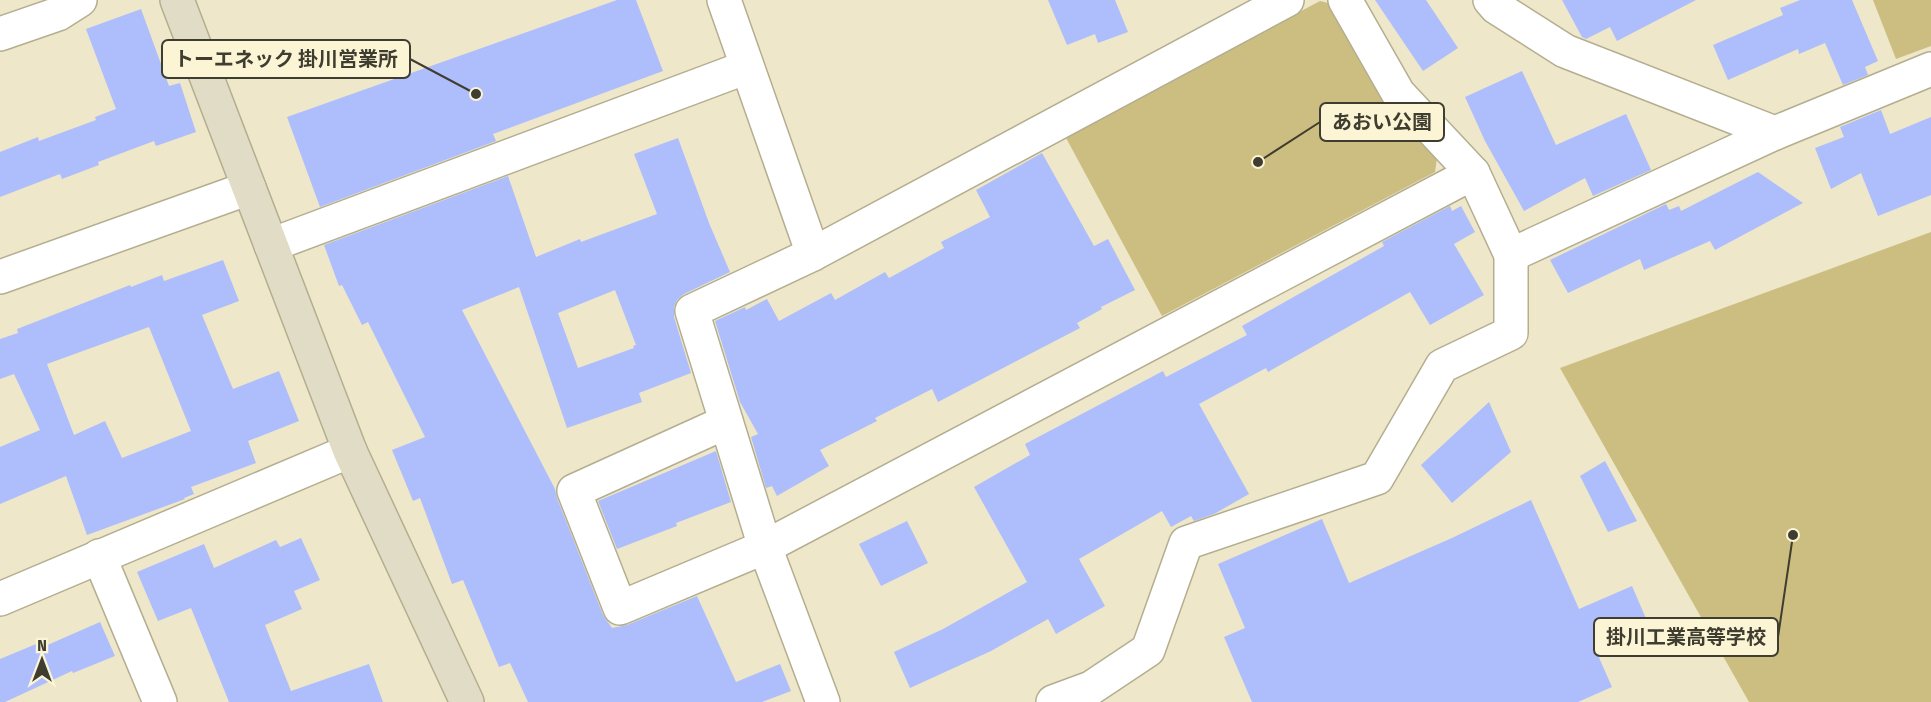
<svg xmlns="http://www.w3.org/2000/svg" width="1931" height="702" font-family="'Fira Sans Condensed','Noto Sans JP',sans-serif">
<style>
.green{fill:#ccbe80}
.building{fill:#aebefc;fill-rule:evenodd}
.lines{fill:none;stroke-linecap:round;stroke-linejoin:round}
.street-casing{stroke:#b4ae90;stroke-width:36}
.secondary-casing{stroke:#b4ae90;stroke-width:36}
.street{stroke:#fff;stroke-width:33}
.secondary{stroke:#e1dcc5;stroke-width:33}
.leader{fill:none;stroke:#3f3c30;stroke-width:2}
.callout-dot{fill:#3f3c30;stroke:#fbf5d6;stroke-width:2}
.callout{fill:#fbf5d6;stroke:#3f3c30;stroke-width:2}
.callout-label{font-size:20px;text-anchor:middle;font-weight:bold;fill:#3f3c30}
</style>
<rect width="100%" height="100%" fill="#eee7c9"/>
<g class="green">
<path d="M1873 0H1931V46L1896 59Z"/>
<path d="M1320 1 1336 5 1438 152 1435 172 1162 316 1065 136Z"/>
<path d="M1931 232V702H1749L1560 368Z"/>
</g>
<g class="building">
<path d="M617 0H636L663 71 493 134 496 141 320 207 287 117Z"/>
<path d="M1048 0H1115L1128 32 1098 43 1095 34 1067 45Z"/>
<path d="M1375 0H1426L1458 48 1423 71Z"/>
<path d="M1562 0H1696L1617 41 1610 27 1586 39 1582 37Z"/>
<path d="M1800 0H1852L1878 61 1865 67 1868 75 1843 85 1825 43 1799 54 1798 49 1728 80 1713 45 1783 15 1780 8Z"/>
<path d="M141 9 169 86 180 83 196 132 156 146 154 141 98 162 99 165 62 179 60 174 0 197V152L38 137 39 141 96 120 95 117 116 109 86 29Z"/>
<path d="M1522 71 1556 145 1626 114 1651 170 1593 196 1585 178 1524 211 1485 141 1465 97Z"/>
<path d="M1881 110 1890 134 1931 117V195L1878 216 1861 173 1831 189 1815 148 1844 137 1840 127Z"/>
<path d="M678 138 709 223 730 272 684 294 677 300 674 307V317L691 373 639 393 642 402 567 428 519 287 462 310 555 489 557 498 603 615 612 628 627 625 697 596 736 682 780 664 791 691 762 702H528L510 663 499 667 463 580 452 584 420 498 413 501 392 450 425 437 368 322 362 325 342 285 339 286 324 245 508 176 536 257 580 239 581 242 657 214 634 154ZM615 290 636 345 633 346 634 348 578 368 558 313Z"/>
<path d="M1042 153 1094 246 1108 239 1135 290 1101 307 1102 309 1077 323 1080 328 938 402 932 389 875 418 877 421 820 450 829 466 777 496 772 486 766 488 751 437 758 434 740 402 715 321 745 307 746 310 767 299 779 321 831 293 835 300 885 272 889 278 944 248 941 242 990 217 976 190Z"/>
<path d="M1758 172 1803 203 1715 250 1710 241 1644 270 1640 259 1568 293 1550 260 1666 204 1669 210 1679 206 1681 211Z"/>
<path d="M1450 206 1452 211 1461 206 1475 232 1454 244 1484 295 1430 325 1410 292 1268 372 1266 368 1199 404 1249 494 1214 514 1194 521 1191 516 1171 527 1162 511 1079 559 1105 606 1056 634 1048 619 991 651 910 688 894 652 943 629 1027 582 974 487 1030 455 1025 444 1163 371 1166 377 1247 335 1242 326 1384 246 1382 242Z"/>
<path d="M223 260 239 301 202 315 233 389 279 371 299 421 248 441 256 463 191 487 194 494 184 498 185 499 87 535 66 476 0 504V447L40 430 14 374 0 379V339L18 333 17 329 130 285 131 287 162 275 164 281ZM149 327 191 431 122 458 105 421 74 435 47 364Z"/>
<path d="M1489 402 1511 452 1452 503 1421 465Z"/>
<path d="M716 451 731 502 676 523 677 526 617 549 598 501Z"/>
<path d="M1605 461 1637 521 1608 532 1580 476Z"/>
<path d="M1531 500 1579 609 1632 586 1651 630 1597 653 1612 687 1578 702H1252L1224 637 1245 628 1218 564 1322 519 1349 583 1452 538Z"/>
<path d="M907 521 928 563 881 586 859 544Z"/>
<path d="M301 538 320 580 294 591 302 609 265 625 291 691 369 664 383 702H229L191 608 158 621 137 572 204 544 214 568 276 540 280 547Z"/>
<path d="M100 622 115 656 73 673 72 671 5 702H0V659L41 642 43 647Z"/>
</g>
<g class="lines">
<g class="street-casing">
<g id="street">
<path d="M724 0 813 254"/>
<path d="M1490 0 1496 7 1565 51 1775 133 1931 69"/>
<path d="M0 34 58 14 80 0"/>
<path d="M271 245 747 67"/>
<path d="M1511 255 1775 133"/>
<path d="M0 277 249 188"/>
<path d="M726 422 574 491 620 608 765 547 1473 173"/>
<path d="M99 556 160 702"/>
<path d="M0 599 350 451"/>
<path d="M823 702 765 547 692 311 813 254 1287 0"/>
<path d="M1053 702 1091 688 1148 650 1186 543 1377 478 1442 366 1511 333V255L1473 173 1398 93 1345 0"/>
</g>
</g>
<g class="secondary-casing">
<path id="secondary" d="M177 0 350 451 467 702"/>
</g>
<use href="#street" class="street"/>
<use href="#secondary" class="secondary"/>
</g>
<path class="leader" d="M476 94L410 59M1258 162L1320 122M1793 535L1778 637"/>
<g class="callout-dot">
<circle cx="476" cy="94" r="6"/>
<circle cx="1258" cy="162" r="6"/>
<circle cx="1793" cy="535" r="6"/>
</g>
<g class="callout">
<rect x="162" y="40" width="248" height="38" rx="6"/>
<rect x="1320" y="103" width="124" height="38" rx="6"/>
<rect x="1594" y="618" width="184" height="38" rx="6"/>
</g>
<g class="callout-label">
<text x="286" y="66">トーエネック 掛川営業所</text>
<text x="1382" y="129">あおい公園</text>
<text x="1686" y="644">掛川工業高等学校</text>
</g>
<g transform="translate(42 660)" stroke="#fbf5d6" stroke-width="4.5" paint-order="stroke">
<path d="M0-4.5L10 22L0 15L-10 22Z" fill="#3f3c30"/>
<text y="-9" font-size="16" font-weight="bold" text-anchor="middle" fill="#3f3c30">N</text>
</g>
</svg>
